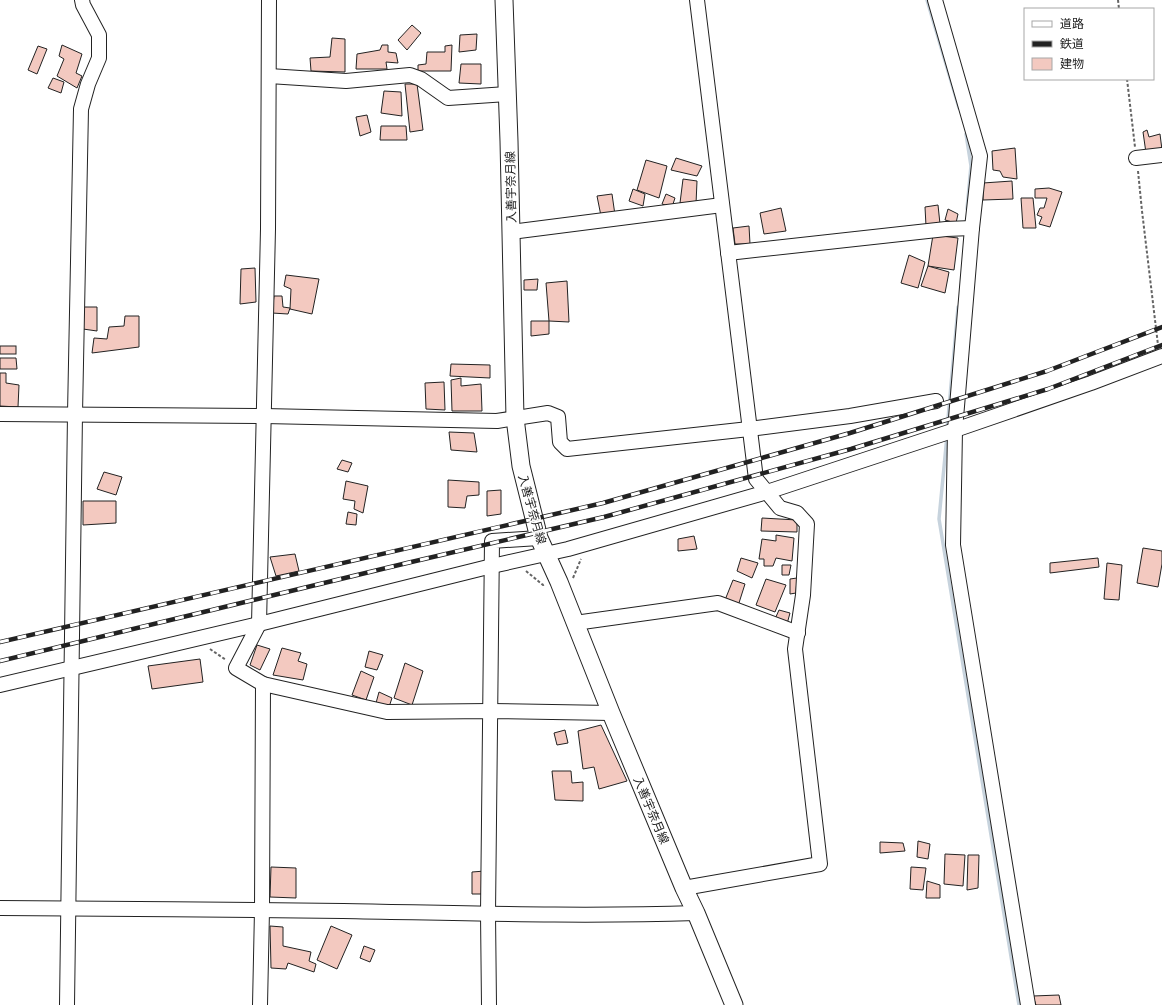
<svg xmlns="http://www.w3.org/2000/svg" width="1162" height="1005" font-family="'Exo 2','Noto Sans JP',sans-serif">
<style>
.lines{fill:none;stroke-linecap:round;stroke-linejoin:round}
.stream{stroke:#c7d3dd;stroke-width:3.5}
.building{fill:#f3c9c0;stroke:#222}
.minor-casing{stroke:#222;stroke-width:16}
.major-casing{stroke:#222;stroke-width:19}
.path{stroke:#646464;stroke-width:2;stroke-dasharray:3 2;stroke-linecap:butt}
.minor{stroke:#fff;stroke-width:14}
.major{stroke:#fff;stroke-width:17}
.rail-casing{stroke:#222;stroke-width:4.5}
.rail{stroke:#fff;stroke-width:3;stroke-dasharray:9;stroke-linecap:butt}
.labels{text-anchor:middle;dominant-baseline:central;stroke-width:3;stroke-linejoin:round;paint-order:stroke}
.street-label{font-size:12px;fill:#222;stroke:#fff}
</style>
<rect width="100%" height="100%" fill="#fff"/>
<g class="lines">
<g class="stream">
<path d="M927 0 959 108"/>
<path d="M966 134 971 166 967 209"/>
<path d="M947 430 958 307"/>
<path d="M947 436 939 519 1019 1005"/>
</g>
</g>
<g class="building">
<path d="M412 25 421 33 407 50 398 40Z"/>
<path d="M477 34 476 50 459 52 460 35Z"/>
<path d="M332 38 345 39V72L311 71 310 58 330 57Z"/>
<path d="M62 45 82 54 76 73 82 76 77 88 57 76 64 59 59 56Z"/>
<path d="M382 45H388V52L396 53 398 63 386 62 387 69H356L357 54 380 50Z"/>
<path d="M452 45 451 71H418V65L426 64 427 52H445V46Z"/>
<path d="M38 46 47 49 37 74 28 70Z"/>
<path d="M461 64H481V84L459 83Z"/>
<path d="M53 78 64 82 61 93 48 88Z"/>
<path d="M405 84H417L423 130 410 132Z"/>
<path d="M384 91 401 92 402 116 381 113Z"/>
<path d="M367 115 371 132 360 136 356 117Z"/>
<path d="M381 126H406L407 140H380Z"/>
<path d="M1147 130 1149 137 1160 134 1162 150 1146 153 1143 132Z"/>
<path d="M1015 148 1017 179 1003 177 1000 171 993 170 992 151Z"/>
<path d="M676 158 702 166 697 176 671 170Z"/>
<path d="M646 160 667 166 659 198 637 190Z"/>
<path d="M683 179 697 181 696 204 680 203Z"/>
<path d="M1012 181 1013 199 983 200V183Z"/>
<path d="M1049 188 1062 192 1050 227 1039 224 1042 217 1037 215 1040 208H1044L1047 198H1035V189Z"/>
<path d="M633 189 645 194 643 206 629 201Z"/>
<path d="M612 194 615 215 601 216 597 196Z"/>
<path d="M666 194 675 198 672 207 662 204Z"/>
<path d="M1021 198H1033L1036 228H1023Z"/>
<path d="M938 205 940 224 926 226 925 207Z"/>
<path d="M781 208 786 231 764 234 760 213Z"/>
<path d="M948 209 958 214 956 223 945 220Z"/>
<path d="M749 226 750 244H735L733 228Z"/>
<path d="M933 235 958 238 954 270 928 266Z"/>
<path d="M909 255 925 262 918 288 901 283Z"/>
<path d="M928 266 949 272 945 293 921 286Z"/>
<path d="M255 268 256 302 240 304 241 269Z"/>
<path d="M286 275 319 279 312 314 290 309 291 289 284 286Z"/>
<path d="M538 279 537 290H524V280Z"/>
<path d="M567 281 569 322 549 321 546 283Z"/>
<path d="M274 296H282L283 307 290 308 288 314 272 313Z"/>
<path d="M84 307H97V331L83 329Z"/>
<path d="M125 316H139V347L92 353 94 338 107 339 109 327 124 326Z"/>
<path d="M531 321H549V334L531 336Z"/>
<rect x="0" y="346" width="16" height="8"/>
<path d="M0 358H16L17 369H0Z"/>
<path d="M451 364 490 365V378L450 376Z"/>
<path d="M0 373H6V383L19 385 18 407 0 406Z"/>
<path d="M461 378V386L481 384 482 411H452L451 380Z"/>
<path d="M444 382 445 410 426 409 425 383Z"/>
<path d="M449 432 474 433 477 452 451 450Z"/>
<path d="M342 460 352 463 348 472 337 469Z"/>
<path d="M104 472 122 477 116 495 97 489Z"/>
<path d="M448 480 479 482V495L467 496 465 508 448 507Z"/>
<path d="M346 481 368 486 363 513 354 509 355 501 343 499Z"/>
<path d="M501 490V514L487 516V491Z"/>
<path d="M83 501H116V523L83 525Z"/>
<path d="M348 512 357 514 356 525 346 524Z"/>
<path d="M762 518 797 520V532L761 531Z"/>
<path d="M776 535 794 538 792 561 776 558 773 566H764V559H759L762 539 776 541Z"/>
<path d="M694 536 697 549 678 551V539Z"/>
<path d="M1143 548 1162 551V564L1158 587 1137 583Z"/>
<path d="M295 554 299 571 276 576 270 557Z"/>
<path d="M741 558 758 563 752 578 737 571Z"/>
<path d="M1098 558 1099 567 1050 573V563Z"/>
<path d="M1107 563 1122 565 1119 600 1104 599Z"/>
<path d="M782 565H791L789 575H782Z"/>
<path d="M797 578 796 593 790 594V579Z"/>
<path d="M766 579 786 585 775 612 756 605Z"/>
<path d="M733 580 745 584 738 606 725 600Z"/>
<path d="M779 610 790 613 787 624 775 619Z"/>
<path d="M257 645 270 649 260 670 250 665Z"/>
<path d="M282 648 301 653 298 661 307 664 303 680 273 675Z"/>
<path d="M369 651 383 655 377 670 365 667Z"/>
<path d="M200 659 203 682 152 689 148 666Z"/>
<path d="M405 663 423 671 412 705 394 698Z"/>
<path d="M361 671 374 677 366 700 352 695Z"/>
<path d="M379 692 392 698 389 707 376 703Z"/>
<path d="M601 725 627 781 599 789 594 767 583 769 578 731Z"/>
<path d="M565 730 568 743 557 745 554 733Z"/>
<path d="M552 771H571L572 783 583 782V801L555 800Z"/>
<path d="M918 841 930 844 928 859 917 857Z"/>
<path d="M880 842 903 843 905 851 880 853Z"/>
<path d="M945 854 965 855 963 886 944 884Z"/>
<path d="M968 855H979L978 888 967 890Z"/>
<path d="M271 867 296 868V898L270 897Z"/>
<path d="M911 867 926 868 923 890 910 889Z"/>
<path d="M485 871 486 894H472V872Z"/>
<path d="M927 881 940 885V898H926Z"/>
<path d="M270 926 283 927V946L311 952 309 961 316 964 314 972 288 963 286 969 271 968Z"/>
<path d="M331 926 352 935 337 969 317 960Z"/>
<path d="M364 946 375 950 370 962 360 958Z"/>
<path d="M1059 995 1061 1005H1036L1033 996Z"/>
</g>
<g class="lines">
<g class="minor-casing">
<g id="minor">
<path d="M935 0 980 156 972 228 955 430 953 545 1028 1005"/>
<path d="M269 76 346 81 410 75 421 79 448 98 507 94"/>
<path d="M1136 158 1162 155"/>
<path d="M511 232 722 205"/>
<path d="M728 253 946 229 972 228"/>
<path d="M0 414 264 416 497 421 548 413 558 417 560 442 567 449 749 429 850 416 936 401"/>
<path d="M575 623 718 603 798 633"/>
<path d="M263 684 387 712 490 711 611 713"/>
<path d="M0 685 259 624 492 566 568 549 767 492 955 430 1091 383 1162 356"/>
<path d="M684 888 820 864 795 649 803 595 807 524 797 513 780 508 756 479 697 0"/>
<path d="M0 908C114 909 229 909 343 911 460 913 578 917 696 913"/>
<path d="M67 1005 75 414 81 109 88 84 99 58V35L83 5 82 0"/>
<path d="M260 1005 262 910 263 684 236 668 259 624 268 229 269 0"/>
<path d="M489 1005 488 914 492 541 539 538"/>
</g>
</g>
<g class="major-casing">
<path id="major" d="M504 0 509 141 515 418 521 466 539 538 559 582 611 713 684 888 696 913 734 1005"/>
</g>
<g class="path">
<path d="M1118 0 1119 9"/>
<path d="M1127 79 1135 147"/>
<path d="M1138 171 1142 211 1158 345"/>
<path d="M526 571 543 585 545 584"/>
<path d="M573 578 581 559"/>
<path d="M210 649 226 660"/>
</g>
<use href="#minor" class="minor"/>
<use href="#major" class="major"/>
<g class="rail-casing">
<g id="rail">
<path d="M0 642 603 503 850 433 1047 371 1162 327"/>
<path d="M0 661 407 563 604 517 851 449 1048 389 1162 345"/>
</g>
</g>
<use href="#rail" class="rail"/>
</g>
<g class="labels">
<g class="street-label">
<text transform="translate(510 187) rotate(-91)">入善宇奈月線</text>
<text transform="translate(533 509) rotate(74)">入善宇奈月線</text>
<text transform="translate(652 810) rotate(67)">入善宇奈月線</text>
</g>
</g>
<rect x="1024" y="8" width="130" height="72" fill="#ffffff" stroke="#a7a7a7"/>
<rect x="1032" y="21" width="20" height="6" fill="#ffffff" stroke="#a7a7a7"/>
<text x="1060" y="28" font-size="12" fill="#222222">道路</text>
<rect x="1032" y="41" width="20" height="6" fill="#222222" stroke="#a7a7a7"/>
<text x="1060" y="48" font-size="12" fill="#222222">鉄道</text>
<rect x="1032" y="58" width="20" height="12" fill="#f3c9c0" stroke="#a7a7a7"/>
<text x="1060" y="68" font-size="12" fill="#222222">建物</text>
</svg>
